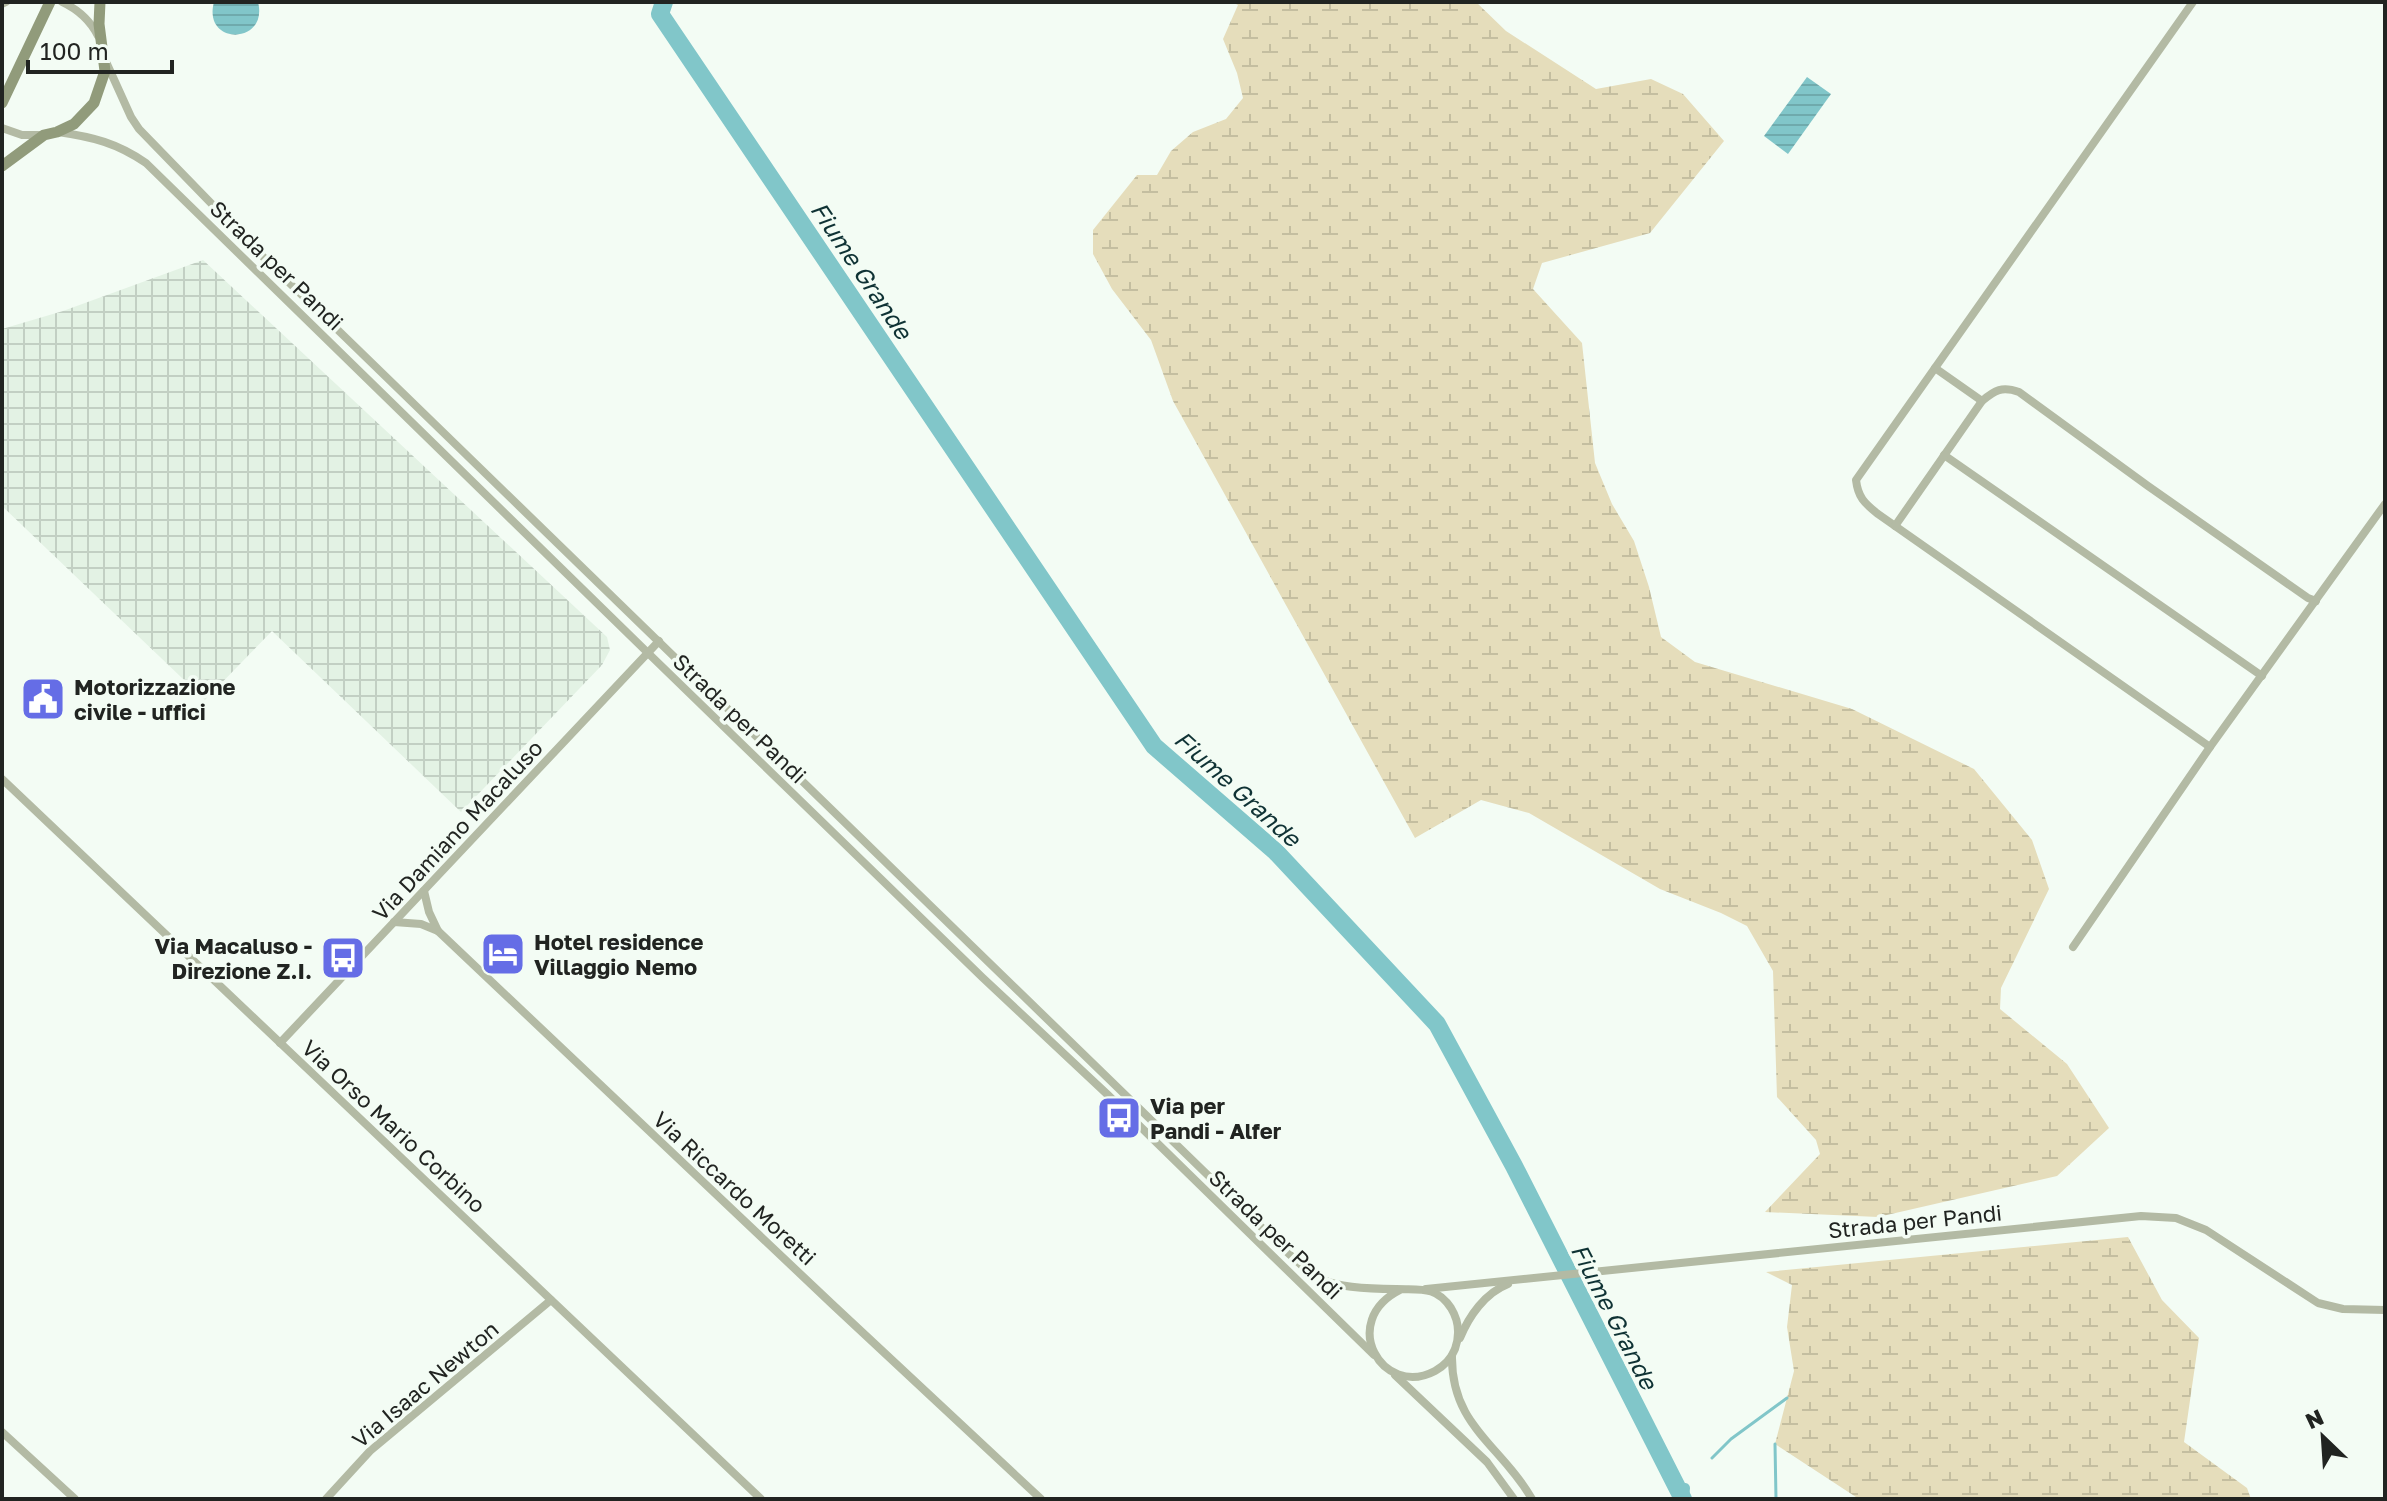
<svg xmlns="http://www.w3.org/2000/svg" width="2387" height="1501" font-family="'Golos Text',sans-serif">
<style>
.industrial{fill:url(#industrial-grid)}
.wetland{fill:url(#wetland-marsh)}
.water{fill:url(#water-rules)}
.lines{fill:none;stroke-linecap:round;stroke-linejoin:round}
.stream{stroke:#81c6c9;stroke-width:3}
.canal{stroke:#81c6c9;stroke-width:10}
.river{stroke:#81c6c9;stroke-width:18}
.street{stroke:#b3baa4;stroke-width:8}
.secondary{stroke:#919b7b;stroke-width:11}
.labels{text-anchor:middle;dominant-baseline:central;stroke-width:7;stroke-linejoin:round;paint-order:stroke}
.street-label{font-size:22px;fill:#212421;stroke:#f3fcf4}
.poi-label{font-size:22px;font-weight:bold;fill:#212421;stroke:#f3fcf4;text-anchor:start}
.water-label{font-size:24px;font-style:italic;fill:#0f3234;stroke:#f3fcf4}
</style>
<defs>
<pattern id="industrial-grid" width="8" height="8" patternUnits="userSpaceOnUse" patternTransform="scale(2)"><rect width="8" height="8" fill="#e3f2e4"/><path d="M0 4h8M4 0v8" fill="none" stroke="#c2cfc3"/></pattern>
<pattern id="wetland-marsh" width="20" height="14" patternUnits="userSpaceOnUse" patternTransform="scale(2)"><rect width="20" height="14" fill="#e5ddbb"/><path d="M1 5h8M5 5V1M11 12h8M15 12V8" fill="none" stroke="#c4bea0"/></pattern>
<pattern id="water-rules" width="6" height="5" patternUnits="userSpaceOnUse" patternTransform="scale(2)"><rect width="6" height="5" fill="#81c6c9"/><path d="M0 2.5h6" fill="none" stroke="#6faaac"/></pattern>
</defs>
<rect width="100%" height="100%" fill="#f3fcf4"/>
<path class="industrial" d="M203 260 607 637 610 650 602 665 461 812 272 631 205 700 2 506V329L63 311Z"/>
<g class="wetland">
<path d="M1232 2H1476L1506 31 1596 89 1651 79 1683 94 1724 141 1650 233 1542 263 1533 289 1582 343 1595 463 1612 504 1634 541 1649 587 1661 637 1695 662 1852 709 1974 769 2032 840 2049 889 2001 988 2000 1009 2067 1064 2109 1128 2057 1176 1878 1217 1765 1212 1820 1154 1816 1140 1777 1097 1773 971 1747 926 1721 913 1660 889 1529 813 1481 800 1415 838 1173 401 1151 340 1112 289 1093 254V230L1137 175H1157L1171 151 1193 132 1226 119 1243 98 1237 73 1223 39 1238 5Z"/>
<path d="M2128 1237 2162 1300 2199 1338 2184 1442 2247 1488 2251 1499H1859L1775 1444 1794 1371 1787 1327 1792 1285 1766 1272Z"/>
</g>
<g class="water">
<path d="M214 2H258C269 45 202 46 214 2Z"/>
<path d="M1807 77 1831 94 1788 154 1764 136Z"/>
</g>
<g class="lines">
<g class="stream">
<path d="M1775 1444 1776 1499"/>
<path d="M1712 1458 1731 1439 1787 1398"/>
</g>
<path class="canal" d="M1684 1499 1685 1488"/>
<path class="river" d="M664 2 660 14 1154 746 1276 852 1437 1024 1514 1166 1683 1499"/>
<g class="street">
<path d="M62 2C79 10 90 20 98 36"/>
<path d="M2193 2 1856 480C1858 497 1864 503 1878 514L2210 747"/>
<path d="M2 4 6 2"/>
<path d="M107 64 131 117 139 129 273 267 1289 1254C1300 1263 1310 1275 1323 1280 1341 1288 1376 1289 1396 1289 1419 1290 1436 1285 1451 1308 1459 1321 1460 1335 1455 1349 1451 1359 1444 1366 1435 1371 1382 1399 1338 1321 1400 1290"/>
<path d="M2 128 22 135H44"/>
<path d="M58 132C93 137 117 143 146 163L648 653 983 978 1108 1095 1374 1355"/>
<path d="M1935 368 1982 401C1995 390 2002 386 2019 392L2148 486 2308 598 2316 601"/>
<path d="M1944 455 2262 676"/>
<path d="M1895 526 1982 401"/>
<path d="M2 779 761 1499"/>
<path d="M424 891 429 912 438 931 832 1304 1041 1499"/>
<path d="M394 922 421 924 438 931"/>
<path d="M2073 947 2210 747 2385 504"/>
<path d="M280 1043 659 641"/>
<path d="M1426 1289 2141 1216 2176 1218 2206 1230 2318 1303 2343 1309 2385 1310"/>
<path d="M1460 1338C1469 1316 1485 1293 1508 1284"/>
<path d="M1452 1356C1451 1426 1501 1445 1532 1499"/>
<path d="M1395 1375 1487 1462 1514 1499"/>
<path d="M2 1432 75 1499"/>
<path d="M326 1499 370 1451 551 1300"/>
</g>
<g class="secondary">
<path d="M2 103 50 2"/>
<path d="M2 166 44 135 57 132 74 124 94 103 105 71 99 24 100 2"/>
</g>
</g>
<defs>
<g id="civic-square" transform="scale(2.3)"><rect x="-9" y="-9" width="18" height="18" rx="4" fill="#656de6" stroke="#f3fcf4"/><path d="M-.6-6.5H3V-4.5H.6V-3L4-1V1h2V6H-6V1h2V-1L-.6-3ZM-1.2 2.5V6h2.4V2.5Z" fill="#fff"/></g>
<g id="hotel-square" transform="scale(2.3)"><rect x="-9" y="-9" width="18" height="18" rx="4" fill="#656de6" stroke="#f3fcf4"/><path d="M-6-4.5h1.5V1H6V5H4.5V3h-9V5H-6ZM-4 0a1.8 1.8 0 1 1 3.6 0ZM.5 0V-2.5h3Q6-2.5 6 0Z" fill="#fff"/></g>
<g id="bus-square" transform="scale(2.3)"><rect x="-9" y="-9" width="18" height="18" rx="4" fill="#656de6" stroke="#f3fcf4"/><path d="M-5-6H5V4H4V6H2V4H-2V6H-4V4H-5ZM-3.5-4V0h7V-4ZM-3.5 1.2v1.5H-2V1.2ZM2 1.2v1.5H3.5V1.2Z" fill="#fff"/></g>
</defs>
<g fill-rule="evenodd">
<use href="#civic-square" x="43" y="699"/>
<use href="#hotel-square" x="503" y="954"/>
<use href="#bus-square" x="343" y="958"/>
<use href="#bus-square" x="1119" y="1118"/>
</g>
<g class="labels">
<g class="street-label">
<text transform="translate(277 265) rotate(44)">Strada per Pandi</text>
<text transform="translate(740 718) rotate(44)">Strada per Pandi</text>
<text transform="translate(457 830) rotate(-47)">Via Damiano Macaluso</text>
<text transform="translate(394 1126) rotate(43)">Via Orso Mario Corbino</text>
<text transform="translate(735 1188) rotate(43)">Via Riccardo Moretti</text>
<text transform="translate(1915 1221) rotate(-6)">Strada per Pandi</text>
<text transform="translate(1276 1234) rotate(44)">Strada per Pandi</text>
<text transform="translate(425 1384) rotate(-40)">Via Isaac Newton</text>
</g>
<g class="poi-label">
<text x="74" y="686">Motorizzazione<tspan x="74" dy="25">civile - uffici</tspan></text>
<text x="534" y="941">Hotel residence<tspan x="534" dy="25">Villaggio Nemo</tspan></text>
<text x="312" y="945" text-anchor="end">Via Macaluso -<tspan x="312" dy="25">Direzione Z.I.</tspan></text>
<text x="1150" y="1105">Via per<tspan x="1150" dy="25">Pandi - Alfer</tspan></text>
</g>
<g class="water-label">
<text transform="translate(862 270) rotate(56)">Fiume Grande</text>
<text transform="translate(1238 788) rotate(42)">Fiume Grande</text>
<text transform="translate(1615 1316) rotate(63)">Fiume Grande</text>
</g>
</g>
<rect width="2387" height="1501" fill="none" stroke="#212421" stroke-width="8"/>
<g transform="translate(2323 1437) rotate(335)" stroke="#f3fcf4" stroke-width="6" paint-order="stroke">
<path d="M0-6L14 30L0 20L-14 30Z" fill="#212421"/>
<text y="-12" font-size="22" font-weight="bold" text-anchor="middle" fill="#212421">N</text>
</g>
<path d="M28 60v12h144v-12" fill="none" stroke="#212421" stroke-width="4"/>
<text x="40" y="60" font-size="24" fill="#212421" stroke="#f3fcf4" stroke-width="6" paint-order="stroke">100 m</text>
</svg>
